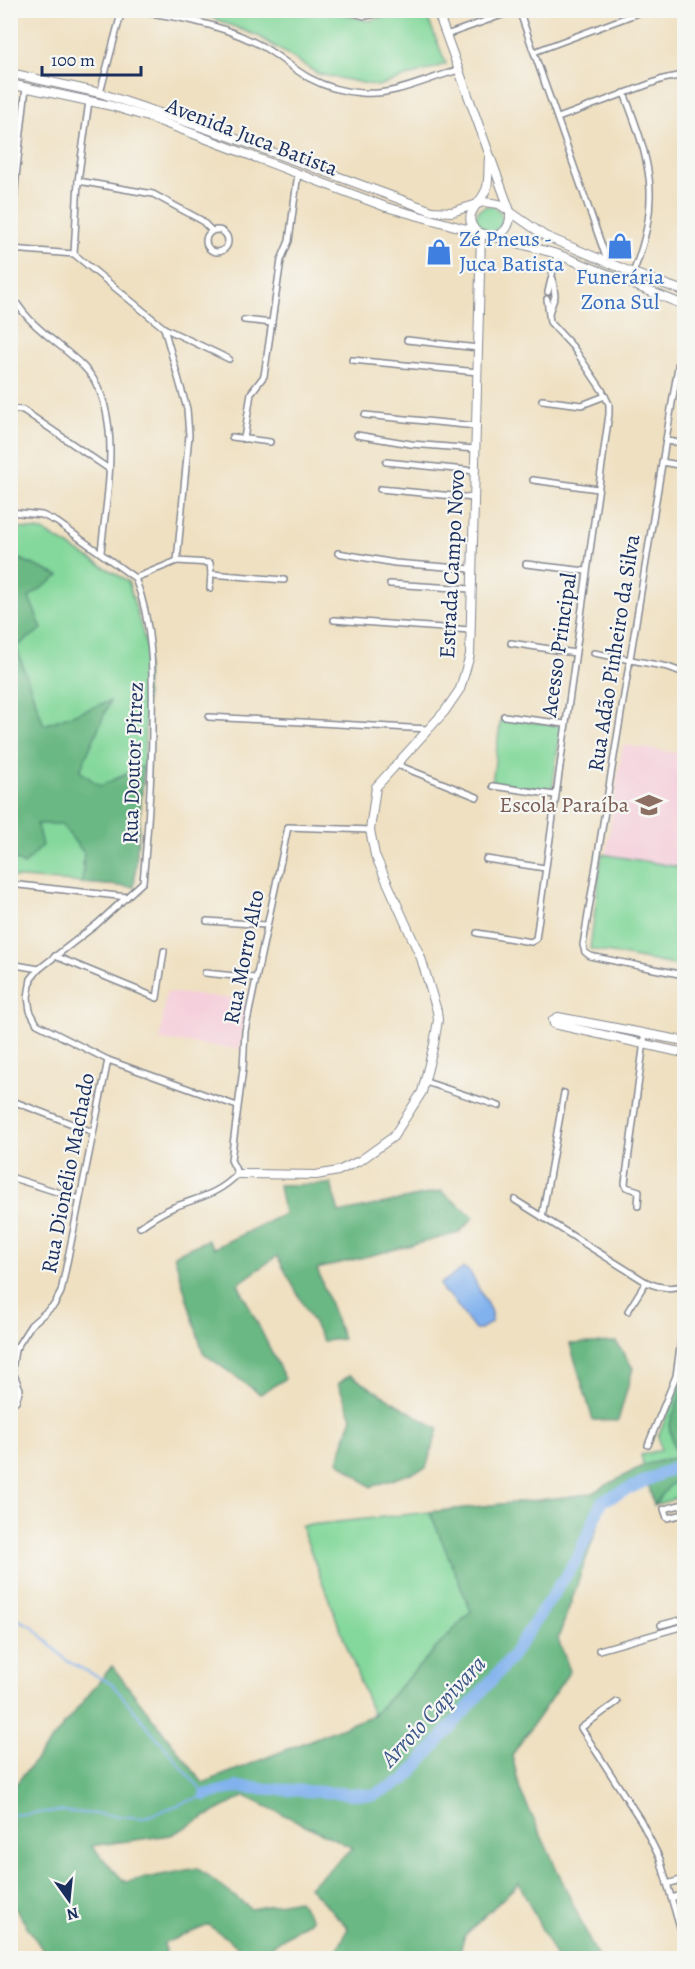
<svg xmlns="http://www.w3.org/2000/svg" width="695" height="1969" font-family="Alegreya,serif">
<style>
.built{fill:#f5cfdb}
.green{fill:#84d89b;stroke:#50847c;stroke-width:1.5}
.forest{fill:#6bb883;stroke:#437470;stroke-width:1.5}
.water{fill:#82b2ee;stroke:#4e70a6;stroke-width:1.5}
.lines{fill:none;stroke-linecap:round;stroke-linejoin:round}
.stream{stroke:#82b2ee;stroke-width:2}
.river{stroke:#82b2ee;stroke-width:12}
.street-casing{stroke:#858890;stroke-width:8}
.secondary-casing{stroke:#858890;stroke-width:10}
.primary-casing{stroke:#858890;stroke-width:10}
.street{stroke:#fff;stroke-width:5}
.secondary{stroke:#fff;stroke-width:8}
.primary{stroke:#fff;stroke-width:8}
.labels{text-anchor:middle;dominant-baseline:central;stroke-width:4.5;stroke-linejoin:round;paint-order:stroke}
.street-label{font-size:22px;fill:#1b2f5e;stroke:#f6f6f2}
.shop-label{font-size:22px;fill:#366cbe;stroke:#f6f6f2;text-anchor:start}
.education-label{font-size:22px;fill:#785e54;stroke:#f6f6f2;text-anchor:end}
.water-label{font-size:24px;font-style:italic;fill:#3a5689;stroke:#f6f6f2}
</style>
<rect width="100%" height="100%" fill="#f6f6f2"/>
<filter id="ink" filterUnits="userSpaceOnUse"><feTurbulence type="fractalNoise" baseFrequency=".0167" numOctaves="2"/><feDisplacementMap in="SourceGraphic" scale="12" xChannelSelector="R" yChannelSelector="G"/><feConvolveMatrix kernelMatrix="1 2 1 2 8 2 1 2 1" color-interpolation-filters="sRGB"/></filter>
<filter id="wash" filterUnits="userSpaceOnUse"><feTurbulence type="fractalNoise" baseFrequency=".008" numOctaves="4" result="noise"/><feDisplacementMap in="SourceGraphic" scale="24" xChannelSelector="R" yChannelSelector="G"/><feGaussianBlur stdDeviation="1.35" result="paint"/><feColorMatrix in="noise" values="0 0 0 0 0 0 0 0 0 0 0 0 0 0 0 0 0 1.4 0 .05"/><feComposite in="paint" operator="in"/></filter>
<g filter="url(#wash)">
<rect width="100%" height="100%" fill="#efe0c1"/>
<g class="built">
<path d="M623 745 684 754V868L606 855Z"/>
<path d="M166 992 247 1000 240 1049 160 1040Z"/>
</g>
<g class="green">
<path d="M150 11H333L368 21 407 11H425L446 64 378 86 318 74 260 37 205 15Z"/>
<circle cx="489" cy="219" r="13"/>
<path d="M10 527 43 531 128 581 147 648 144 766 134 887 11 877Z"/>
<path d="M501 718 561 726 552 791 492 783Z"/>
<path d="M602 854 684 868V967L590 949Z"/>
<path d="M684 1364V1496L654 1505 641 1455 661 1450 658 1436 682 1381Z"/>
<path d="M430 1512 472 1611 373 1715 301 1526Z"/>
</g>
<g class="forest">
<path d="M11 555 59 576 29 597 42 629 16 647 44 725 110 701 80 771 100 786 144 766 134 887 82 883 84 853 61 824H37L42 846 24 865 11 857Z"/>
<path d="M331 1184 339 1213 441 1191 474 1217 459 1233 317 1269 343 1339 323 1341 277 1256 238 1284 285 1379 260 1394 203 1353 174 1255 207 1240 214 1248 284 1214 279 1185Z"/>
<path d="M616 1342 633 1368 618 1421 593 1420 570 1344Z"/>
<path d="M350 1375 438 1429 426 1468 371 1487 338 1461 352 1417 338 1384Z"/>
<path d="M684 1385V1478L670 1485 654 1505 648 1483 605 1505 558 1639 570 1671 512 1755 520 1790 598 1958H556L519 1883 465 1935 458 1958H334L348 1928 309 1887 353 1848 245 1796 171 1835 91 1846 125 1882 197 1868 251 1909 298 1900 312 1919 253 1958 209 1925 164 1943 166 1958H48L11 1902 10 1831 14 1827 11 1817V1790L112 1666 203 1783 373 1715 471 1611 430 1512 590 1494 644 1465 676 1457 669 1426Z"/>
</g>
<path class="water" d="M464 1268 470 1272 492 1314 491 1322 480 1330H475L451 1297 443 1291 440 1284Z"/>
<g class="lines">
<path class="stream" d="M10 1616 32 1626 67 1661 112 1684 205 1795 143 1818 59 1811 10 1815"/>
<path class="river" d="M205 1795 237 1787 373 1795 405 1780 510 1659 577 1559 602 1501 684 1463"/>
</g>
</g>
<g filter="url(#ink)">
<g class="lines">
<g class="street-casing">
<g id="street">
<path d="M124 10C170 15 215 22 256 43 275 52 291 68 309 78 326 87 343 92 362 93 395 96 428 78 459 70"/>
<path d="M342 10 365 16 397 10"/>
<path d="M519 10 608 263"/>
<path d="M446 35 516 10"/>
<path d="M534 52 646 10"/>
<path d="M100 93 122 10"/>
<path d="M624 93C651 163 662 201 633 273"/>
<path d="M558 118 663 79 684 75"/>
<path d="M78 181 153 194 201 220 212 231"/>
<circle cx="217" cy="241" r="11"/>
<path d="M11 249 74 254 164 328 229 359"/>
<path d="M10 253 16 177 26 87"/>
<path d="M74 254 78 181 89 101"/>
<path d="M10 290C23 323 59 342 83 366 126 408 106 498 101 552"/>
<path d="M548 292 557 254"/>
<path d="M549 313 555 296 553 279"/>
<path d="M244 320 272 323"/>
<path d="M684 330 583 945 585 952 590 956 684 975"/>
<path d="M407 340 478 348"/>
<path d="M352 360 478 372"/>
<path d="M542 400 582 405 605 396"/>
<path d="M10 409 23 410 109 469"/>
<path d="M365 415 476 426"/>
<path d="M357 435 411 444 475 449"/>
<path d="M232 437 270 442"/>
<path d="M244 439 251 393 264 376 281 260 289 241 298 173"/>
<path d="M666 441 684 443"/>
<path d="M386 462 475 471"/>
<path d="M662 462 684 466"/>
<path d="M533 480 598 489"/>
<path d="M380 489 474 498"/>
<path d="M10 512 42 515 57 522 135 578C153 623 153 674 152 722 152 776 148 829 143 882L97 924 39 969 31 979 28 997 30 1011 37 1024 108 1060 237 1106"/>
<path d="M338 553 395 563 472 569"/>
<path d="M177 561 210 563 211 574 284 580"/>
<path d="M526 564 586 571"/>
<path d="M135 578 177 561 189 435 187 409 164 328"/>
<path d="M390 584 471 589"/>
<path d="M210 588 211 574"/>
<path d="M334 620 470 630"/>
<path d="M511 643 575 653"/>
<path d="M594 653 668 667 684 673"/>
<path d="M504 716 565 724"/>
<path d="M209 717 428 729"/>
<path d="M395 764 477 797"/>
<path d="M493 786 555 795"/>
<path d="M486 859 545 868"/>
<path d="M10 884 127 897"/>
<path d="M207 921 266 925"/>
<path d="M477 933 531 942 536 939 609 414V404L602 390 573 347 550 322 547 299"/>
<path d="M55 956 157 998 164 951"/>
<path d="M10 964 39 969"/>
<path d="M205 973 255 978"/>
<path d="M426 1082 499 1106"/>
<path d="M10 1100 93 1132"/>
<path d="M10 1177 79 1199"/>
<path d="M515 1200 646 1282C659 1288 671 1290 684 1285"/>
<path d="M638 1206 639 1191 626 1187 625 1183 645 1034"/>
<path d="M542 1217 564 1093"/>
<path d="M140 1227C151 1219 162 1212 174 1207 200 1197 217 1195 238 1174L231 1160 243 1069 245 1031 288 827 370 830"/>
<path d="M628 1311 646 1282"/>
<path d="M10 1405 16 1401 20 1389 12 1370 15 1350 31 1325 54 1305 61 1292 108 1060"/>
<path d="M648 1445 676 1376 684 1318"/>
<path d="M684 1504 664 1509 667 1518 684 1514"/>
<path d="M661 1625 684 1619"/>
<path d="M599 1650 684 1626"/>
<path d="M617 1702 581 1728 641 1821 660 1859 684 1942"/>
<path d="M667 1884 684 1879"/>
<path d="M671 1898 684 1894"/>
</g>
</g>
<g class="secondary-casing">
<g id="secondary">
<path d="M437 10 510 211C511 224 507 233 493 237"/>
<path d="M478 233C458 214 482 205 487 187 489 178 488 167 489 158"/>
<path d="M684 1041 558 1017 553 1020 554 1024 684 1053"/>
<path d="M238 1174 316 1175 338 1171 361 1160 393 1137 422 1092 434 1044 438 1020 437 1011 421 958 375 855 370 830 376 787 445 711 460 689 470 655 481 234"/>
</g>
</g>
<g class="primary-casing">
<g id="primary">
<path d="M10 73 100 93 231 137 432 211 452 212 484 202 499 204 545 236 633 273 684 291"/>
<path d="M10 84 112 106 154 119 386 207 557 254 684 305"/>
</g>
</g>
<use href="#street" class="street"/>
<use href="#secondary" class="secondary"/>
<use href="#primary" class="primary"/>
</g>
</g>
<defs>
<g id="shop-bare" transform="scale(2.07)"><path d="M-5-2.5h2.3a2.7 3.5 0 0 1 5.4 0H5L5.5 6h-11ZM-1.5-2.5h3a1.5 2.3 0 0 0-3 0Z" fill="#3f7fe0" stroke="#f6f6f2" stroke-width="2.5" paint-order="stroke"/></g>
<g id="school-bare" transform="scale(2.07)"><path d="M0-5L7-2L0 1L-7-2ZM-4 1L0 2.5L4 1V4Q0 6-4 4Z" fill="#8d6e63" stroke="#f6f6f2" stroke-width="2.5" paint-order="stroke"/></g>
</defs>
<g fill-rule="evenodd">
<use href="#shop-bare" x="620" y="246"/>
<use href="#shop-bare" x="439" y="252"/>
<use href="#school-bare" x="649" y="805"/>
</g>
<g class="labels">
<g class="street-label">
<text transform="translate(252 137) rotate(21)">Avenida Juca Batista</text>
<text transform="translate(452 564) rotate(-87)">Estrada Campo Novo</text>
<text transform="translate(559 645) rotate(-82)">Acesso Principal</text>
<text transform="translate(614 653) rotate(-81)">Rua Adão Pinheiro da Silva</text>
<text transform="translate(133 763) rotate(-88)">Rua Doutor Pitrez</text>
<text transform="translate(244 957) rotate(-79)">Rua Morro Alto</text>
<text transform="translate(68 1173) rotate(-79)">Rua Dionélio Machado</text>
</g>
<g class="shop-label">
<text x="459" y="239">Zé Pneus -<tspan x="459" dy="25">Juca Batista</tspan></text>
<text x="620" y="277" text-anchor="middle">Funerária<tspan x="620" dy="25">Zona Sul</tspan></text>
</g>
<g class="education-label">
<text x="629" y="805">Escola Paraíba</text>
</g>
<g class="water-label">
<text transform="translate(433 1711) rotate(-47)">Arroio Capivara</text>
</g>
</g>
<rect width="695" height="1969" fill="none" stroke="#f6f6f2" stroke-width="36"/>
<g transform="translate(69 1900) rotate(165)" stroke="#f6f6f2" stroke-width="4.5" paint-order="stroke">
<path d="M0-4.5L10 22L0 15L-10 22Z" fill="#1b2f5e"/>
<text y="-9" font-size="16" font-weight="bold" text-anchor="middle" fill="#1b2f5e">N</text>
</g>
<path d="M42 66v9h99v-9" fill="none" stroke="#1b2f5e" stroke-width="3"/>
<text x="51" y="66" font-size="18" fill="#1b2f5e" stroke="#f6f6f2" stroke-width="4.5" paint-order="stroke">100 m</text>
</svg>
